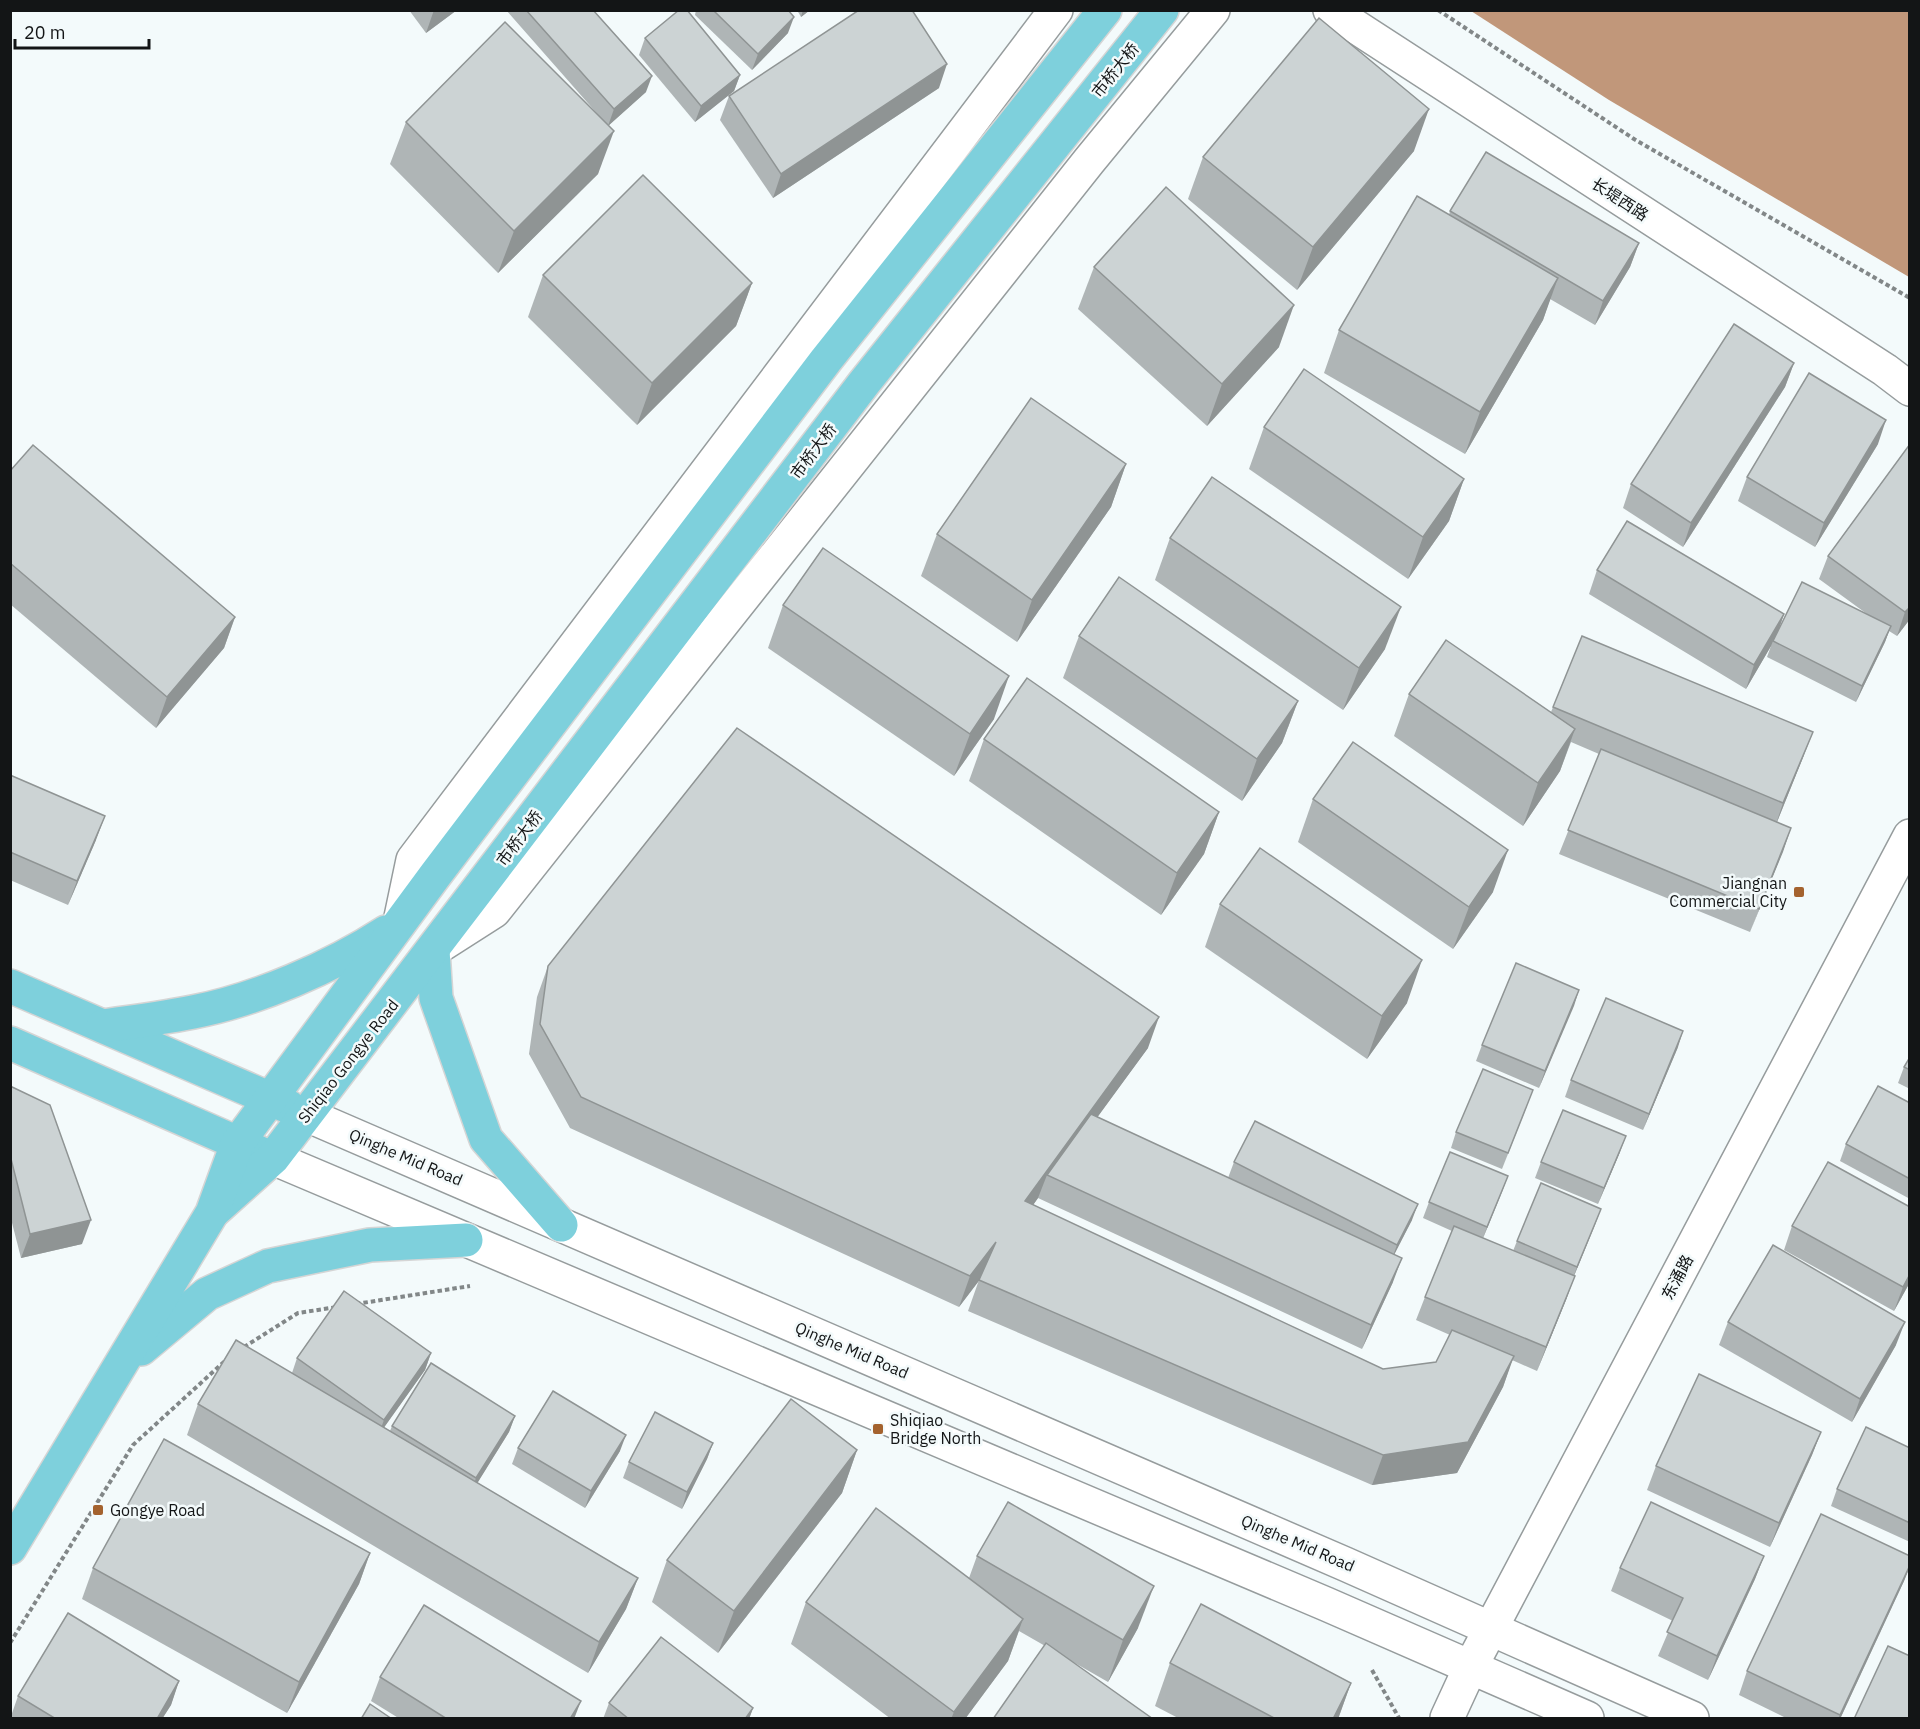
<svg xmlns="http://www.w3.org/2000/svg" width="1920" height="1729" font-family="'IBM Plex Sans','Noto Sans SC',sans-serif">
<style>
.water{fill:#c1977a}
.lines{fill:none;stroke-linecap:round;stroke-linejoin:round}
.minor-casing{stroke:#969c9d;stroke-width:36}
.major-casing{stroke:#d5d5d5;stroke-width:36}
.path{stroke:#828788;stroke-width:4;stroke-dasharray:4.5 3;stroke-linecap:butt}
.minor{stroke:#fff;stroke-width:33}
.major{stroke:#7ed0dc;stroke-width:33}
.wall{fill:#afb5b6}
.shaded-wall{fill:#8f9494}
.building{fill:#ccd3d4;stroke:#8f9494;stroke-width:1.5}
.poi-dot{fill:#a4622e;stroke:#f3fafb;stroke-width:2}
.labels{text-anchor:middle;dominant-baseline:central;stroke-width:5;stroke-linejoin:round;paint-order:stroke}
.street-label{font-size:16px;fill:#131516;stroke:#f3fafb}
.poi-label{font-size:16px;fill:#131516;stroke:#f3fafb;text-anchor:start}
</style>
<rect width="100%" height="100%" fill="#f3fafb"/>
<path class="water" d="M1471 11H1909V277L1609 100Z"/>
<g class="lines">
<g class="minor-casing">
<g id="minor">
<path d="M1330 10 1885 370 1910 389"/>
<path d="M400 922 413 860 1056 10"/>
<path d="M433 950 494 911 1089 161 1213 10"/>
<path d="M307 1115 1345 1564 1692 1718"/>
<path d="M273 1158 1326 1604 1587 1718"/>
<path d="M1447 1718 1471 1666 1910 836"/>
</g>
</g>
<g class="major-casing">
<g id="major">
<path d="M433 950 436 998 486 1139 561 1225"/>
<path d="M10 986 289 1107"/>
<path d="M103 1026C133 1022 163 1018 193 1012 256 1000 332 967 386 932"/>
<path d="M10 1043 258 1152"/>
<path d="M215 1210 273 1158 864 383 1162 10"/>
<path d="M141 1349 207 1294 268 1266 370 1245 466 1240"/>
<path d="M10 1548 212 1213 237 1144 436 874 826 360 1105 10"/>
</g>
</g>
<g class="path">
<path d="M1438 10 1634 139 1910 298"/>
<path d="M356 1304 470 1286"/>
<path d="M244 1347 298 1313 337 1307"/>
<path d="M10 1643 133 1445 226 1360"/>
<path d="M1372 1670 1399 1718"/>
</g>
<use href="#minor" class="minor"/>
<use href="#major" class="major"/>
</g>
<g class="wall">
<path d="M409 10H457L426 33Z"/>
<path d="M506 10H593L646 92 608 126 598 174 498 273 390 164 406 122 608 126Z"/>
<path d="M696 10H788V33L752 70 695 15Z"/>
<path d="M797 10H810L801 17Z"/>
<path d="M645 38 740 75 734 91 695 122 639 55Z"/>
<path d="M939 88 773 198 720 120 729 96Z"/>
<path d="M1414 151 1297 290 1188 199 1203 157Z"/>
<path d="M1450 211 1639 243 1630 267 1595 325 1550 299 1543 320 1465 454 1324 373 1339 330 1449 215Z"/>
<path d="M1094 267 1279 347 1207 426 1078 309Z"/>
<path d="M543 275 752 283 736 326 637 425 528 317Z"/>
<path d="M1794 363 1785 387 1683 547 1623 508 1631 484Z"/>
<path d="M1264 427 1464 479 1449 521 1408 579 1249 469Z"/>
<path d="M1878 444 1815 547 1738 501 1747 477Z"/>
<path d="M1910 444V619L1897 636 1889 631 1885 642 1856 702 1767 657 1771 646 1746 689 1589 594 1597 570 1784 614 1779 628 1867 614 1819 579 1828 556Z"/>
<path d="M1126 464 1111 507 1017 642 921 576 937 534Z"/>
<path d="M10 471 235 617 224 648 156 728 10 604Z"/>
<path d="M1170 538 1385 649 1343 710 1155 580Z"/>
<path d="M783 605 994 719 954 776 768 648Z"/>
<path d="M1079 636 1298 701 1282 743 1242 801 1063 678Z"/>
<path d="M1582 636 1804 755 1777 822 1791 828 1750 932 1559 854 1599 754 1571 742 1560 771 1523 826 1394 736 1409 694 1551 712Z"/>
<path d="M984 739 1219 812 1204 854 1161 915 969 781Z"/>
<path d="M10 775 96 840 68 905 10 880Z"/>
<path d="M1313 799 1493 892 1453 949 1298 842Z"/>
<path d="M1220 904 1407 1003 1367 1059 1205 947Z"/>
<path d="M548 966 1148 1048 1097 1117 1228 1178 1234 1162 1412 1220 1394 1254 1393 1282 1362 1349 1038 1198 1033 1205 1383 1369 1436 1362 1450 1335 1416 1320 1425 1297 1452 1231 1423 1218 1429 1202 1508 1176 1483 1238 1513 1251 1517 1241 1601 1209 1574 1276 1566 1300 1537 1371 1512 1360 1503 1387 1457 1473 1372 1485 968 1311 979 1280 959 1307 570 1128 529 1054 537 997Z"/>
<path d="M1579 990 1539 1088 1476 1061 1482 1045Z"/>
<path d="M1678 1047 1643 1130 1565 1097 1571 1080Z"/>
<path d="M1910 1057V1089L1898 1083 1904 1067Z"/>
<path d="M10 1086 82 1244 21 1258 10 1215Z"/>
<path d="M1910 1103V1199L1840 1161 1846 1144Z"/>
<path d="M1527 1106 1502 1169 1451 1148 1456 1132Z"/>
<path d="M1620 1152 1598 1204 1535 1178 1541 1162Z"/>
<path d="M1910 1207V1282L1894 1311 1784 1250 1792 1226Z"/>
<path d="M1728 1322 1896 1345 1852 1422 1719 1345Z"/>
<path d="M431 1353 425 1370 384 1427 390 1431 392 1426 515 1416 509 1432 477 1483 638 1578 626 1609 588 1673 187 1435 198 1404 292 1373 297 1358Z"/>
<path d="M1821 1432 1812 1455 1770 1547 1647 1490 1656 1466Z"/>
<path d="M713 1443 707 1459 682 1509 623 1478 629 1462Z"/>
<path d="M518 1448 620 1451 585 1508 512 1464Z"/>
<path d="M1910 1448V1542L1831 1506 1837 1489Z"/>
<path d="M857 1450 842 1493 718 1653 652 1602 667 1560Z"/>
<path d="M370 1553 359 1584 287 1713 82 1599 93 1568Z"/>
<path d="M977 1556 1138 1628 1108 1682 1019 1631 1008 1661 965 1719H891L791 1644 806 1602 969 1578Z"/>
<path d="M1764 1556 1755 1579 1708 1680 1658 1656 1673 1621 1611 1591 1620 1568Z"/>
<path d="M1910 1556V1567L1904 1581 1840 1719H1788L1739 1695 1747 1671Z"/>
<path d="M1170 1663 1351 1683 1338 1719H1180L1155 1706Z"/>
<path d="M380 1677 574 1719H400L371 1701Z"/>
<path d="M179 1681 171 1705 162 1719H10L18 1696Z"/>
<path d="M609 1703 753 1708 749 1719H603Z"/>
</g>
<g class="shaded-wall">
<path d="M434 10H457L426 33Z"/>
<path d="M803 10H810L801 17Z"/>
<path d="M794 17 788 33 752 70 758 54Z"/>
<path d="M947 64 939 88 773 198 781 174Z"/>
<path d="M740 75 734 91 695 122 701 106Z"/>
<path d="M652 76 646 92 608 126 614 109Z"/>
<path d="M1429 109 1414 151 1297 290 1313 247Z"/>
<path d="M614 131 598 174 498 273 514 231Z"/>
<path d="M1639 243 1630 267 1595 325 1603 301Z"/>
<path d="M1558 278 1543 320 1465 454 1480 412Z"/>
<path d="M752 283 736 326 637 425 652 383Z"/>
<path d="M1294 305 1279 347 1207 426 1222 384Z"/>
<path d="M1794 363 1785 387 1683 547 1691 523Z"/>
<path d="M1886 420 1878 444 1815 547 1824 523Z"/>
<path d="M1126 464 1111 507 1017 642 1032 600Z"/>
<path d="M1464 479 1449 521 1408 579 1423 537Z"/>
<path d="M1401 607 1385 649 1343 710 1359 668Z"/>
<path d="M1910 607V619L1897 636 1905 612Z"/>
<path d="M1784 614 1776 638 1773 641 1771 646 1746 689 1754 665Z"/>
<path d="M235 617 224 648 156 728 167 697Z"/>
<path d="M1891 626 1885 642 1856 702 1862 686Z"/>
<path d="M1009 676 994 719 954 776 970 734Z"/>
<path d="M1298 701 1282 743 1242 801 1257 759Z"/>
<path d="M1575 729 1560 771 1523 826 1538 783Z"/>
<path d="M1813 732 1804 755 1775 827 1783 803Z"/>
<path d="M1219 812 1204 854 1161 915 1177 873Z"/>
<path d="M105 816 96 840 68 905 77 881Z"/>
<path d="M1791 828 1783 852 1750 932 1759 909Z"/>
<path d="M1508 850 1493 892 1453 949 1469 907Z"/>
<path d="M1422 960 1407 1003 1367 1059 1382 1016Z"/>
<path d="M1579 990 1574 1006 1539 1088 1545 1071Z"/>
<path d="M1159 1017 1148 1048 1053 1178 1047 1175 1038 1198 1014 1232 1025 1201Z"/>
<path d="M1683 1031 1678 1047 1643 1130 1649 1114Z"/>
<path d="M1626 1136 1620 1152 1598 1204 1604 1188Z"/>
<path d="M1508 1176 1502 1192 1481 1243 1487 1227Z"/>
<path d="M1418 1204 1412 1220 1391 1261 1397 1245Z"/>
<path d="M1601 1209 1595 1225 1571 1283 1577 1267Z"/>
<path d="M91 1220 82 1244 21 1258 30 1234Z"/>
<path d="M996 1242 985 1273 959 1307 970 1276Z"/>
<path d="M1402 1258 1393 1282 1362 1349 1371 1325Z"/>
<path d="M1910 1274V1282L1894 1311 1903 1287Z"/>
<path d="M1575 1276 1566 1300 1537 1371 1546 1347Z"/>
<path d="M1905 1322 1896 1345 1852 1422 1860 1399Z"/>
<path d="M431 1353 425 1370 378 1436 384 1420Z"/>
<path d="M1514 1356 1503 1387 1457 1473 1372 1485 1383 1455Z"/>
<path d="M515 1416 509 1432 470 1495 476 1478Z"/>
<path d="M1821 1432 1812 1455 1770 1547 1779 1523Z"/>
<path d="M626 1435 620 1451 585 1508 591 1491Z"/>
<path d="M713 1443 707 1459 682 1509 687 1492Z"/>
<path d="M857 1450 842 1493 718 1653 734 1611Z"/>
<path d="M370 1553 359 1584 287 1713 299 1682Z"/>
<path d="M1764 1556 1755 1579 1708 1680 1717 1656Z"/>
<path d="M1910 1565 1904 1581 1840 1719H1838Z"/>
<path d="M638 1578 626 1609 588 1673 599 1642Z"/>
<path d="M1154 1586 1138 1628 1108 1682 1123 1640Z"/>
<path d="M1023 1619 1008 1661 965 1719H951L954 1712Z"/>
<path d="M179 1681 171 1705 162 1719H157Z"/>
<path d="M1351 1683 1338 1719H1333Z"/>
<path d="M581 1701 574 1719H570Z"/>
<path d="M753 1708 749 1719H745Z"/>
</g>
<g class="building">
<path d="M526 10H593L652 76 614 109Z"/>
<path d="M679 10H687L740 75 701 106 645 38Z"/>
<path d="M713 10H788L794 17 758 54Z"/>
<path d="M859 10H912L947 64 781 174 729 96Z"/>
<path d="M1319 18 1429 109 1313 247 1203 157Z"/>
<path d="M505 22 614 131 514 231 406 122Z"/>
<path d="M1486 152 1639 243 1603 301 1450 211Z"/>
<path d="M643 175 752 283 652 383 543 275Z"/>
<path d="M1166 187 1294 305 1222 384 1094 267Z"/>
<path d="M1417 196 1558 278 1480 412 1339 330Z"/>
<path d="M1734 324 1794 363 1691 523 1631 484Z"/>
<path d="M1304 369 1464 479 1423 537 1264 427Z"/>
<path d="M1809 373 1886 420 1824 523 1747 477Z"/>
<path d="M1031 398 1126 464 1032 600 937 534Z"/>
<path d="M1910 444V607L1905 612 1828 556Z"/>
<path d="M33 445 235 617 167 697 10 563V471Z"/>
<path d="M1212 477 1401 607 1359 668 1170 538Z"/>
<path d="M1627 521 1784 614 1754 665 1597 570Z"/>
<path d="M823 548 1009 676 970 734 783 605Z"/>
<path d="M1119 577 1298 701 1257 759 1079 636Z"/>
<path d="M1802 582 1891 626 1862 686 1773 641Z"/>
<path d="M1582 636 1813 732 1783 803 1553 707Z"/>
<path d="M1446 640 1575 729 1538 783 1409 694Z"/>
<path d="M1027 678 1219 812 1177 873 984 739Z"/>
<path d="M737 728 1159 1017 1025 1201 1383 1369 1436 1362 1452 1330 1514 1356 1468 1442 1383 1455 979 1280 996 1242 970 1276 581 1097 540 1024 548 966Z"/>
<path d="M1353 742 1508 850 1469 907 1313 799Z"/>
<path d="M1601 749 1791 828 1759 909 1568 830Z"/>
<path d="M10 775 105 816 77 881 10 852Z"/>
<path d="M1260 848 1422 960 1382 1016 1220 904Z"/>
<path d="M1516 963 1579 990 1545 1071 1482 1045Z"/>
<path d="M1606 998 1683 1031 1649 1114 1571 1080Z"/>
<path d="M1910 1057V1070L1904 1067Z"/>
<path d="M1483 1069 1533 1090 1508 1153 1456 1132Z"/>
<path d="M10 1086 50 1105 91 1220 30 1234 10 1155Z"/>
<path d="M1878 1086 1910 1103V1179L1846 1144Z"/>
<path d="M1563 1110 1626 1136 1604 1188 1541 1162Z"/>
<path d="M1091 1114 1402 1258 1371 1325 1047 1175Z"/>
<path d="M1255 1121 1418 1204 1397 1245 1234 1162Z"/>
<path d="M1450 1152 1508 1176 1487 1227 1429 1202Z"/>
<path d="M1828 1162 1910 1207V1274L1903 1287 1792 1226Z"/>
<path d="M1541 1183 1601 1209 1577 1267 1517 1241Z"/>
<path d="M1454 1226 1575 1276 1546 1347 1425 1297Z"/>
<path d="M1773 1245 1905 1322 1860 1399 1728 1322Z"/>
<path d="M344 1291 431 1353 384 1420 297 1358Z"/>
<path d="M236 1340 638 1578 599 1642 198 1404Z"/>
<path d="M431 1363 515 1416 476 1478 392 1426Z"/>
<path d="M1699 1374 1821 1432 1779 1523 1656 1466Z"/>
<path d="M553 1391 626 1435 591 1491 518 1448Z"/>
<path d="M791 1399 857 1450 734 1611 667 1560Z"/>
<path d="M655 1412 713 1443 687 1492 629 1462Z"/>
<path d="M1866 1427 1910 1448V1523L1837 1489Z"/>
<path d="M164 1439 370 1553 299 1682 93 1568Z"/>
<path d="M1008 1502 1154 1586 1123 1640 977 1556Z"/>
<path d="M1651 1502 1764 1556 1717 1656 1667 1632 1683 1598 1620 1568Z"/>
<path d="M876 1508 1023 1619 954 1712 806 1602Z"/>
<path d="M1821 1514 1910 1556V1565L1840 1715 1747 1671Z"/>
<path d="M1201 1604 1351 1683 1333 1719H1276L1170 1663Z"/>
<path d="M424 1605 581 1701 570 1719H447L380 1677Z"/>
<path d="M68 1613 179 1681 157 1719H56L18 1696Z"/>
<path d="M661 1637 753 1708 745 1719H629L609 1703Z"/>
<path d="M1046 1643 1153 1719H993Z"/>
<path d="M1888 1646 1910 1656V1719H1854Z"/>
<path d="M370 1704 392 1719H361Z"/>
</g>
<g class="poi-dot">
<rect x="1793" y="886" width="12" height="12" rx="3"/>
<rect x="872" y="1423" width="12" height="12" rx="3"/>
<rect x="92" y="1504" width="12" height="12" rx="3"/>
</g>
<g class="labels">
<g class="street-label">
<text transform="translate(1115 70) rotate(-51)">市桥大桥</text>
<text transform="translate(1620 199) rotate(33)">长堤西路</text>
<text transform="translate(813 451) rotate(-53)">市桥大桥</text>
<text transform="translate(519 838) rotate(-53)">市桥大桥</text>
<text transform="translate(348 1061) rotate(-52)">Shiqiao Gongye Road</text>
<text transform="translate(406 1157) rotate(23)">Qinghe Mid Road</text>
<text transform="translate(1677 1277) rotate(-62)">东涌路</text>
<text transform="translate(852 1350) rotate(23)">Qinghe Mid Road</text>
<text transform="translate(1298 1543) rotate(23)">Qinghe Mid Road</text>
</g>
<g class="poi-label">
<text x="1787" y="883" text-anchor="end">Jiangnan<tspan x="1787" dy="18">Commercial City</tspan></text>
<text x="890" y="1420">Shiqiao<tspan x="890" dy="18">Bridge North</tspan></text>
<text x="110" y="1510">Gongye Road</text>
</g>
</g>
<rect width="1920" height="1729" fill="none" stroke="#131516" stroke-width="24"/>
<path d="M15 39v9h134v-9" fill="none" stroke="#131516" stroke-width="3"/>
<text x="24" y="39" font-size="18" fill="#131516" stroke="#f3fafb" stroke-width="4.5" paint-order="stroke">20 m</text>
</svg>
